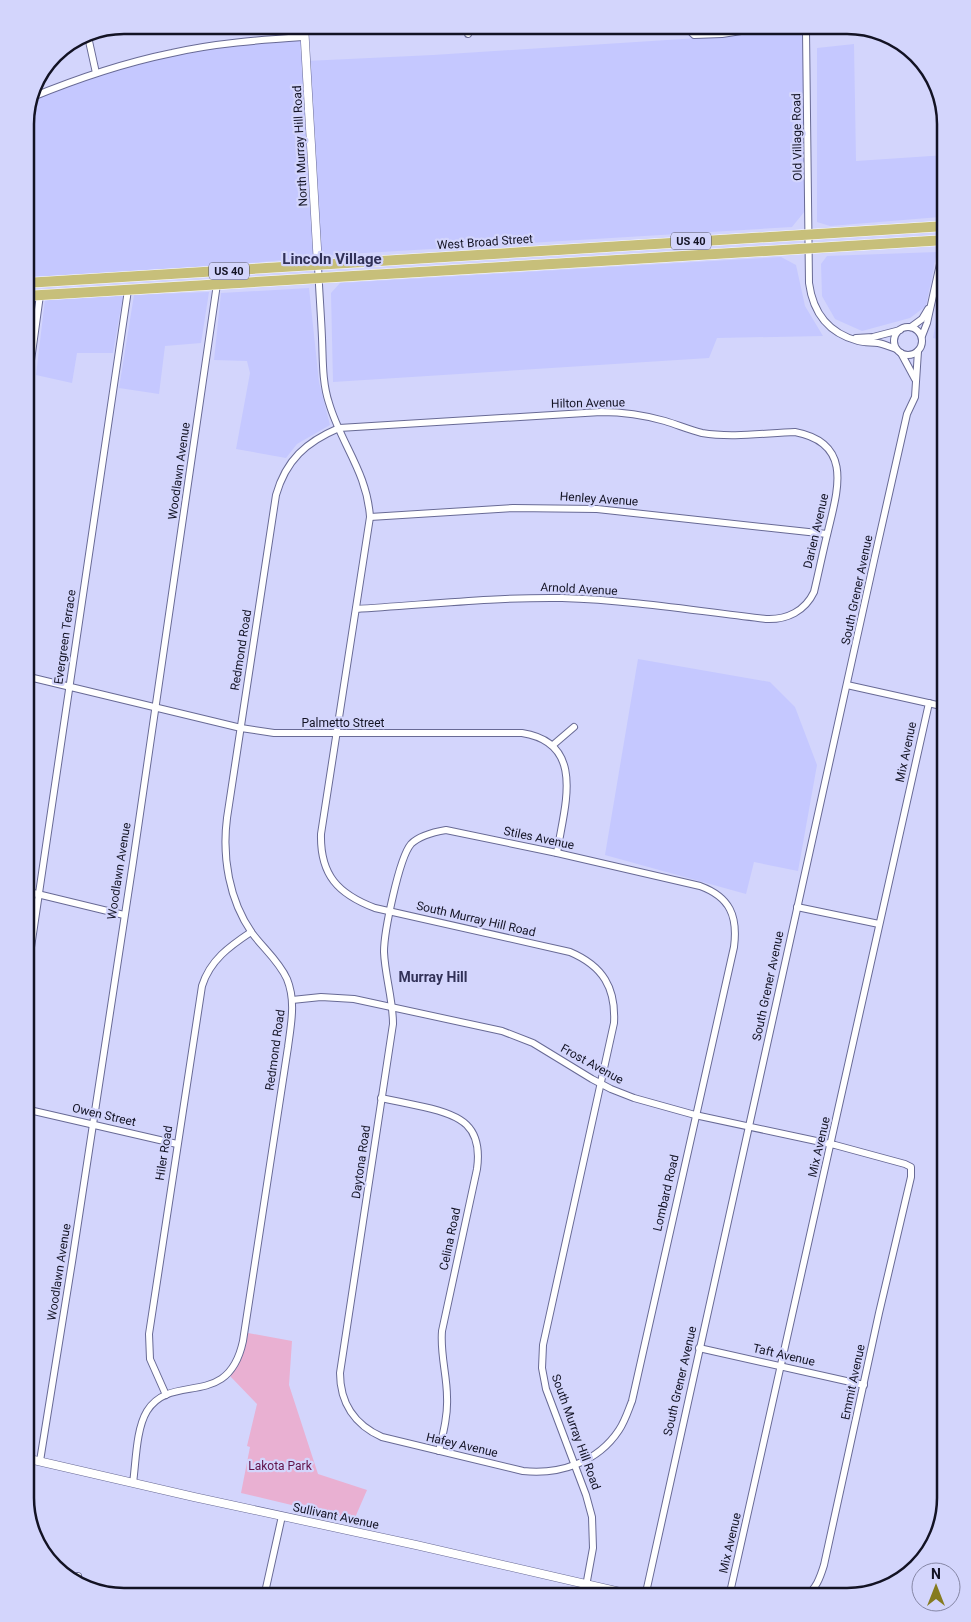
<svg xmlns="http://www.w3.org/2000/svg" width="971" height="1622" font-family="Roboto,sans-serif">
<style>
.built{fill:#c5c8ff}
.green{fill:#e9b0d2}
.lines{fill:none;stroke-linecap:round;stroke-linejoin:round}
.minor-casing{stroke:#686a95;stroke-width:8}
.tertiary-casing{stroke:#686a95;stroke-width:9}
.primary-casing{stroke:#fff;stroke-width:11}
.motorway-casing{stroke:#fff;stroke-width:12}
.minor{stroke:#fff;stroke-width:6}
.tertiary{stroke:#fff;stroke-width:8}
.primary{stroke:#c7bf7a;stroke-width:10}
.motorway{stroke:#a19421;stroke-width:11}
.labels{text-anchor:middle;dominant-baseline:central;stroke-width:4.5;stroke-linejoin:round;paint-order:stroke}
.shield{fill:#d3d5fc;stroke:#4d4d65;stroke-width:1}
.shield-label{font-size:11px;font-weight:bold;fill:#131324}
.street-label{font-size:12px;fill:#131324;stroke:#d3d5fc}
.park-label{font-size:12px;fill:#601249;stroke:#d3d5fc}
.neighbourhood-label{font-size:14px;font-weight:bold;fill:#313157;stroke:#d3d5fc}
.quarter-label{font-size:15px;font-weight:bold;fill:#313157;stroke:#d3d5fc}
.rim{fill:none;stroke:#131324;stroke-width:2.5}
</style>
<rect width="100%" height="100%" fill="#d3d5fc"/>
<g class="built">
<path d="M806 31 809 206 792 227 348 254 218 266 25 278V202L34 201 31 153 25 127V118L30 98 50 90 171 53 304 37 306 61 433 55Z"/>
<path d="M854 44 856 161 946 155V205L945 209 940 217 830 226 817 222V48Z"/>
<path d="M937 252 926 306 910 318 862 331 835 319 822 296 821 264 827 256Z"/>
<path d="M781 257 796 265 805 306 823 336 717 338 709 358 333 382 331 293 340 283Z"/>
<path d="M946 267V341L933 338Z"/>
<path d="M309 288 319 382 330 425 297 444 286 458 236 449 250 373 247 361 214 360 221 293Z"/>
<path d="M209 292 201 343 165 346 159 394 119 388 134 295Z"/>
<path d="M123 296 113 353H77L72 383 36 375 45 299Z"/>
<path d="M638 659 770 682 795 707 817 765 798 871 754 862 746 894 605 855Z"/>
</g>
<path class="green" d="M248 1333 292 1341 289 1385 318 1474 367 1490 354 1520 241 1493 250 1447 247 1446 257 1404 230 1376C241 1362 245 1350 248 1333Z"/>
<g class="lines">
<g class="minor-casing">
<g id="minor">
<path d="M467 25 468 34"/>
<path d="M690 25 691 32 694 35 722 34 779 25"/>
<path d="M806 31 809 283C813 313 828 333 858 341 865 343 871 342 878 343 884 344 890 347 896 349"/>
<path d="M87 32 96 73"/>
<path d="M30 98C76 79 123 63 172 53 215 43 260 40 304 37"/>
<path d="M318 265C319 290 321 314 322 338 323 359 322 382 329 403 341 444 367 472 370 517L321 834C320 875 338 894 375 908L570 952C603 966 616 988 614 1023L543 1345 542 1368 546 1389 586 1495 592 1517 593 1548 584 1597"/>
<circle cx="908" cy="341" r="14"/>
<path d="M911 327 922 319 928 309"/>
<path d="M922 336 927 323 940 264"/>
<path d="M856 338 873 337 900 330"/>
<path d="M901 353 915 379"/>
<path d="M25 404 40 295"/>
<path d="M370 517 513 508 597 509 827 534"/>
<path d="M25 676 241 728 274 733H522C587 743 564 807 557 853"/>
<path d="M847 685 946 707"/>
<path d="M553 745 574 727"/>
<path d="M446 830 557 853 700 886C730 897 738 916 734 947L632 1401C628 1411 625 1421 619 1430 598 1462 560 1475 523 1471L382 1437C355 1425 340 1403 340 1373L393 1024C393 999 385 976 384 952 384 932 399 858 411 844 420 835 434 832 446 830Z"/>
<path d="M25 891 124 915"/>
<path d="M797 907 879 924"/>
<path d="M25 988 128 290"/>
<path d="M292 1000 321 997 354 999 502 1031 533 1043 592 1079 611 1089 634 1098 695 1115 835 1145 905 1164 911 1167V1177L879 1313 824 1565C820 1578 816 1589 805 1597"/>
<path d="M381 1098C396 1101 410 1104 424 1107 461 1115 483 1126 477 1169L442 1331C440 1354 447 1375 447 1397 448 1415 443 1434 439 1451"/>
<path d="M25 1109 177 1144"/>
<path d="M699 1348 864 1385"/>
<path d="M166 1395 150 1359 149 1334 202 986C210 960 230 946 251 932"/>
<path d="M40 1461 72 1262 133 862 217 284"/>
<path d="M133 1483C136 1462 136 1429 147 1411 172 1371 228 1411 243 1341L288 1047C291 1024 296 1001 287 979 279 961 263 948 252 933 229 900 222 857 227 818L276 495C286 460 306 442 339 428L601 412C623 412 644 415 665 421 678 425 690 430 702 433 732 438 765 433 795 432 853 443 838 489 828 531 823 551 819 571 814 592 805 611 787 620 766 619 698 611 630 600 562 598 493 597 424 605 356 609"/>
<path d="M76 1583 78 1576"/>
<path d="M264 1597 282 1516"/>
<path d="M645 1597 875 556 907 414 915 397 918 351"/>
<path d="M729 1597 929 703"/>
</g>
</g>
<g class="tertiary-casing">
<g id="tertiary">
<path d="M304 25 318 265"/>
<path d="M806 25V31"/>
<path d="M25 1458 194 1497 416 1545 642 1597"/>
</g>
</g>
<g class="primary-casing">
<g id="primary">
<path d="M25 283 946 226"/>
<path d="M25 296 946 240"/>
</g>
</g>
<g class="motorway-casing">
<path id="motorway" d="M944 240H946"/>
</g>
<use href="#minor" class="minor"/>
<use href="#tertiary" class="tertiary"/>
<use href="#primary" class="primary"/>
<use href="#motorway" class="motorway"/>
</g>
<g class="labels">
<g class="shield">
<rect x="671" y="232.5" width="40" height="17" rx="4"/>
<rect x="209" y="262.5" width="40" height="17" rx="4"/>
</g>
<g class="shield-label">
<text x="691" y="241">US 40</text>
<text x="229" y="271">US 40</text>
</g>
<g class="street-label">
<text transform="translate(797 137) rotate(-91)">Old Village Road</text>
<text transform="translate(300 146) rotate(-93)">North Murray Hill Road</text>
<text transform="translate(485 242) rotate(-4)">West Broad Street</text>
<text transform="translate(588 403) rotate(-1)">Hilton Avenue</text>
<text transform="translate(179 471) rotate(-82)">Woodlawn Avenue</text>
<text transform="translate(599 499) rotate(4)">Henley Avenue</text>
<text transform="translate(816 531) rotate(-77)">Darien Avenue</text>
<text transform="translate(579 589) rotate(3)">Arnold Avenue</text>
<text transform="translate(857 590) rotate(-78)">South Grener Avenue</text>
<text transform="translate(65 637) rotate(-82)">Evergreen Terrace</text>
<text transform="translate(241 650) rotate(-81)">Redmond Road</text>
<text x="343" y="723">Palmetto Street</text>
<text transform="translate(906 752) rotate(-78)">Mix Avenue</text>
<text transform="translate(539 838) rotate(12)">Stiles Avenue</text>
<text transform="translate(119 871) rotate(-81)">Woodlawn Avenue</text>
<text transform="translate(476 919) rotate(13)">South Murray Hill Road</text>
<text transform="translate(768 986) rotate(-78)">South Grener Avenue</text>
<text transform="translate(275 1050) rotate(-82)">Redmond Road</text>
<text transform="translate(592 1064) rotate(29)">Frost Avenue</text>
<text transform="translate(104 1115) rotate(13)">Owen Street</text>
<text transform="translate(819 1147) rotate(-77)">Mix Avenue</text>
<text transform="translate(164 1153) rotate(-81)">Hiler Road</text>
<text transform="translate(361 1162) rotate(-82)">Daytona Road</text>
<text transform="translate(666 1193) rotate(-77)">Lombard Road</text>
<text transform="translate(450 1239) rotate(-78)">Celina Road</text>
<text transform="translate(59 1272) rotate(-81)">Woodlawn Avenue</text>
<text transform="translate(784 1355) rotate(13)">Taft Avenue</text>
<text transform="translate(680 1381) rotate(-77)">South Grener Avenue</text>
<text transform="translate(853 1382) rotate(-78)">Emmit Avenue</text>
<text transform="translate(576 1432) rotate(70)">South Murray Hill Road</text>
<text transform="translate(462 1445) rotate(13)">Hafey Avenue</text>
<text transform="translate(336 1516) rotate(12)">Sullivant Avenue</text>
<text transform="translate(730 1543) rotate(-77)">Mix Avenue</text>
</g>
<g class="park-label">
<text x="280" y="1466">Lakota Park</text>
</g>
<g class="neighbourhood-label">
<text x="433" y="977">Murray Hill</text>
</g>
<g class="quarter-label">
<text x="332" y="259">Lincoln Village</text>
</g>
</g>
<path d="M0 0H971V1622H0ZM124 34H847A90 90 0 0 1 937 124V1498A90 90 0 0 1 847 1588H124A90 90 0 0 1 34 1498V124A90 90 0 0 1 124 34Z" fill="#d3d5fc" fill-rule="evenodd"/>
<path class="rim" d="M124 34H847A90 90 0 0 1 937 124V1498A90 90 0 0 1 847 1588H124A90 90 0 0 1 34 1498V124A90 90 0 0 1 124 34Z"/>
<g transform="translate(936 1587)"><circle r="24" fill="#d3d5fc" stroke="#8687a6"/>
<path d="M0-4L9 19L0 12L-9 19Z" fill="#857b20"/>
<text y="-8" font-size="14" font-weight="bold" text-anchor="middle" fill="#131324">N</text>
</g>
</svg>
